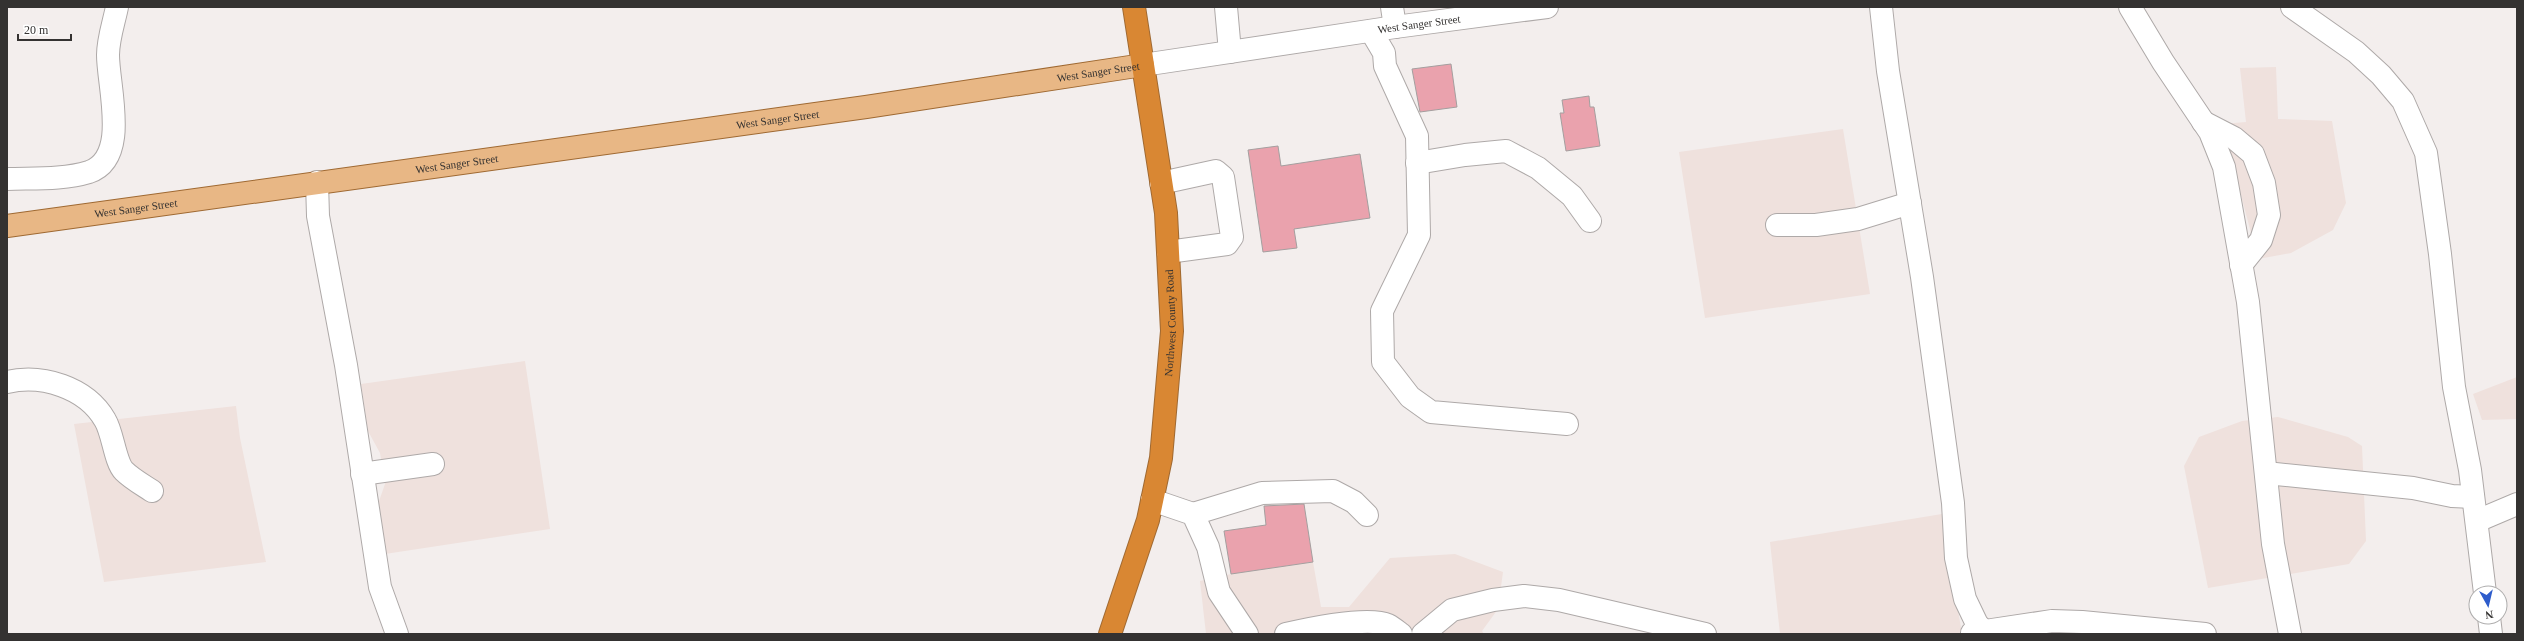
<svg xmlns="http://www.w3.org/2000/svg" width="2524" height="641" font-family="Georgia,serif">
<style>
.built{fill:#efe1dd}
.building{fill:#eaa2ad;stroke:#a49f9f}
.lines{fill:none;stroke-linecap:round;stroke-linejoin:round}
.minor-casing{stroke:#aea9a8;stroke-width:24}
.major-casing{stroke:#9f6932;stroke-width:24}
.highway-casing{stroke:#9f6932;stroke-width:24}
.minor{stroke:#fff;stroke-width:22}
.major{stroke:#e8b785;stroke-width:22}
.highway{stroke:#d98733;stroke-width:22}
.labels{text-anchor:middle;dominant-baseline:central;stroke-width:4;stroke-linejoin:round;paint-order:stroke}
.street-label{font-size:11px;fill:#343231;stroke:#fff}
</style>
<rect width="100%" height="100%" fill="#f3eeed"/>
<g class="built">
<path d="M2276 67 2278 119 2332 121 2346 203 2333 230 2291 253 2258 259 2222 124 2246 122 2240 68Z"/>
<path d="M1843 129 1870 294 1705 318 1679 152Z"/>
<path d="M525 361 550 529 385 554 378 504 385 484 383 470 380 453 368 431 361 384Z"/>
<path d="M2517 377V419L2482 420 2473 394Z"/>
<path d="M236 406 240 438 266 562 104 582 74 424Z"/>
<path d="M2278 417 2348 437 2362 446 2366 541 2349 564 2208 588 2184 466 2199 437 2242 421Z"/>
<path d="M1942 514 1962 634H1780L1770 542Z"/>
<path d="M1455 554 1503 572 1498 609 1482 631 1484 634H1206L1200 581 1231 574 1313 562 1321 607H1349L1390 558Z"/>
</g>
<g class="building">
<path d="M1451 64 1457 107 1420 112 1412 69Z"/>
<path d="M1589 96 1590 107H1594L1600 146 1566 151 1560 113H1564L1562 100Z"/>
<path d="M1278 146 1281 166 1360 154 1370 218 1294 229 1297 248 1263 252 1248 150Z"/>
<path d="M1304 504 1313 562 1231 574 1224 531 1266 525 1264 506Z"/>
</g>
<g class="lines">
<g class="minor-casing">
<g id="minor">
<path d="M1226 7 1230 52"/>
<path d="M1392 7 1395 27"/>
<path d="M1881 7 1888 71 1922 277 1953 503 1956 558 1965 599 1977 624 1987 634"/>
<path d="M2130 7 2163 62 2210 132 2224 167 2248 302 2273 544 2290 634"/>
<path d="M2292 7 2356 52 2381 75 2403 101 2426 153 2440 254 2454 387 2470 470 2485 593"/>
<path d="M1371 31 1384 53 1385 66 1417 136 1419 235 1382 311 1383 362 1410 397 1431 412 1567 424"/>
<path id="s1" d="M1143 65 1395 27 1547 7"/>
<path d="M2203 122 2234 138 2253 154 2264 183 2269 215 2261 240 2241 265"/>
<path d="M1417 163 1465 155 1506 151 1538 168 1572 196 1590 221"/>
<path d="M7 179C33 178 63 180 89 172 130 158 108 87 108 55 108 39 114 22 117 7"/>
<path d="M317 182 318 216 346 365 380 587 397 634"/>
<path d="M1161 183 1216 171 1223 177 1232 237 1227 244 1168 252"/>
<path d="M1777 225H1816L1858 219 1910 203"/>
<path d="M7 382C42 374 86 387 105 420 113 433 115 462 124 471 132 479 143 485 152 491"/>
<path d="M2266 473 2413 488 2452 496 2473 497"/>
<path d="M362 474 433 464"/>
<path d="M1152 500 1193 514 1208 547 1219 592 1247 634"/>
<path d="M1193 514 1262 493 1333 491 1354 502 1367 515"/>
<path d="M2477 521 2517 504"/>
<path d="M2489 617 2491 634"/>
<path d="M1972 633 2052 621 2082 622 2205 634"/>
<path d="M1286 634C1308 629 1368 616 1388 625 1392 627 1397 631 1401 634"/>
<path d="M1423 634 1452 610 1493 600 1524 596 1559 600 1705 634"/>
</g>
</g>
<g class="major-casing">
<g id="major">
<path id="s2" d="M7 226 866 107 1143 65"/>
</g>
</g>
<g class="highway-casing">
<g id="highway">
<path id="s3" d="M1110 634 1148 520 1161 458 1172 331 1166 213 1134 7"/>
</g>
</g>
<use href="#minor" class="minor"/>
<use href="#major" class="major"/>
<use href="#highway" class="highway"/>
</g>
<g class="labels">
<g class="street-label">
<text stroke="none"><textPath href="#s1" startOffset="279">West Sanger Street</textPath></text>
<text stroke="none"><textPath href="#s2" startOffset="1102">West Sanger Street</textPath></text>
<text stroke="none"><textPath href="#s2" startOffset="778">West Sanger Street</textPath></text>
<text stroke="none"><textPath href="#s2" startOffset="454">West Sanger Street</textPath></text>
<text stroke="none"><textPath href="#s2" startOffset="130">West Sanger Street</textPath></text>
<text stroke="none"><textPath href="#s3" startOffset="319">Northwest County Road</textPath></text>
</g>
</g>
<rect width="2524" height="641" fill="none" stroke="#343231" stroke-width="16"/>
<g transform="translate(2488 605) rotate(172)"><circle r="19" fill="#ffffff" stroke="#aeadad"/>
<path d="M0-3L7 15L0 10L-7 15Z" fill="#2e5ccb"/>
<text y="-6" font-size="11" font-weight="bold" text-anchor="middle" fill="#343231">N</text>
</g>
<path d="M18 34v6h53v-6" fill="none" stroke="#343231" stroke-width="2"/>
<text x="24" y="34" font-size="12" fill="#343231" stroke="#ffffff" stroke-width="3" paint-order="stroke">20 m</text>
</svg>
